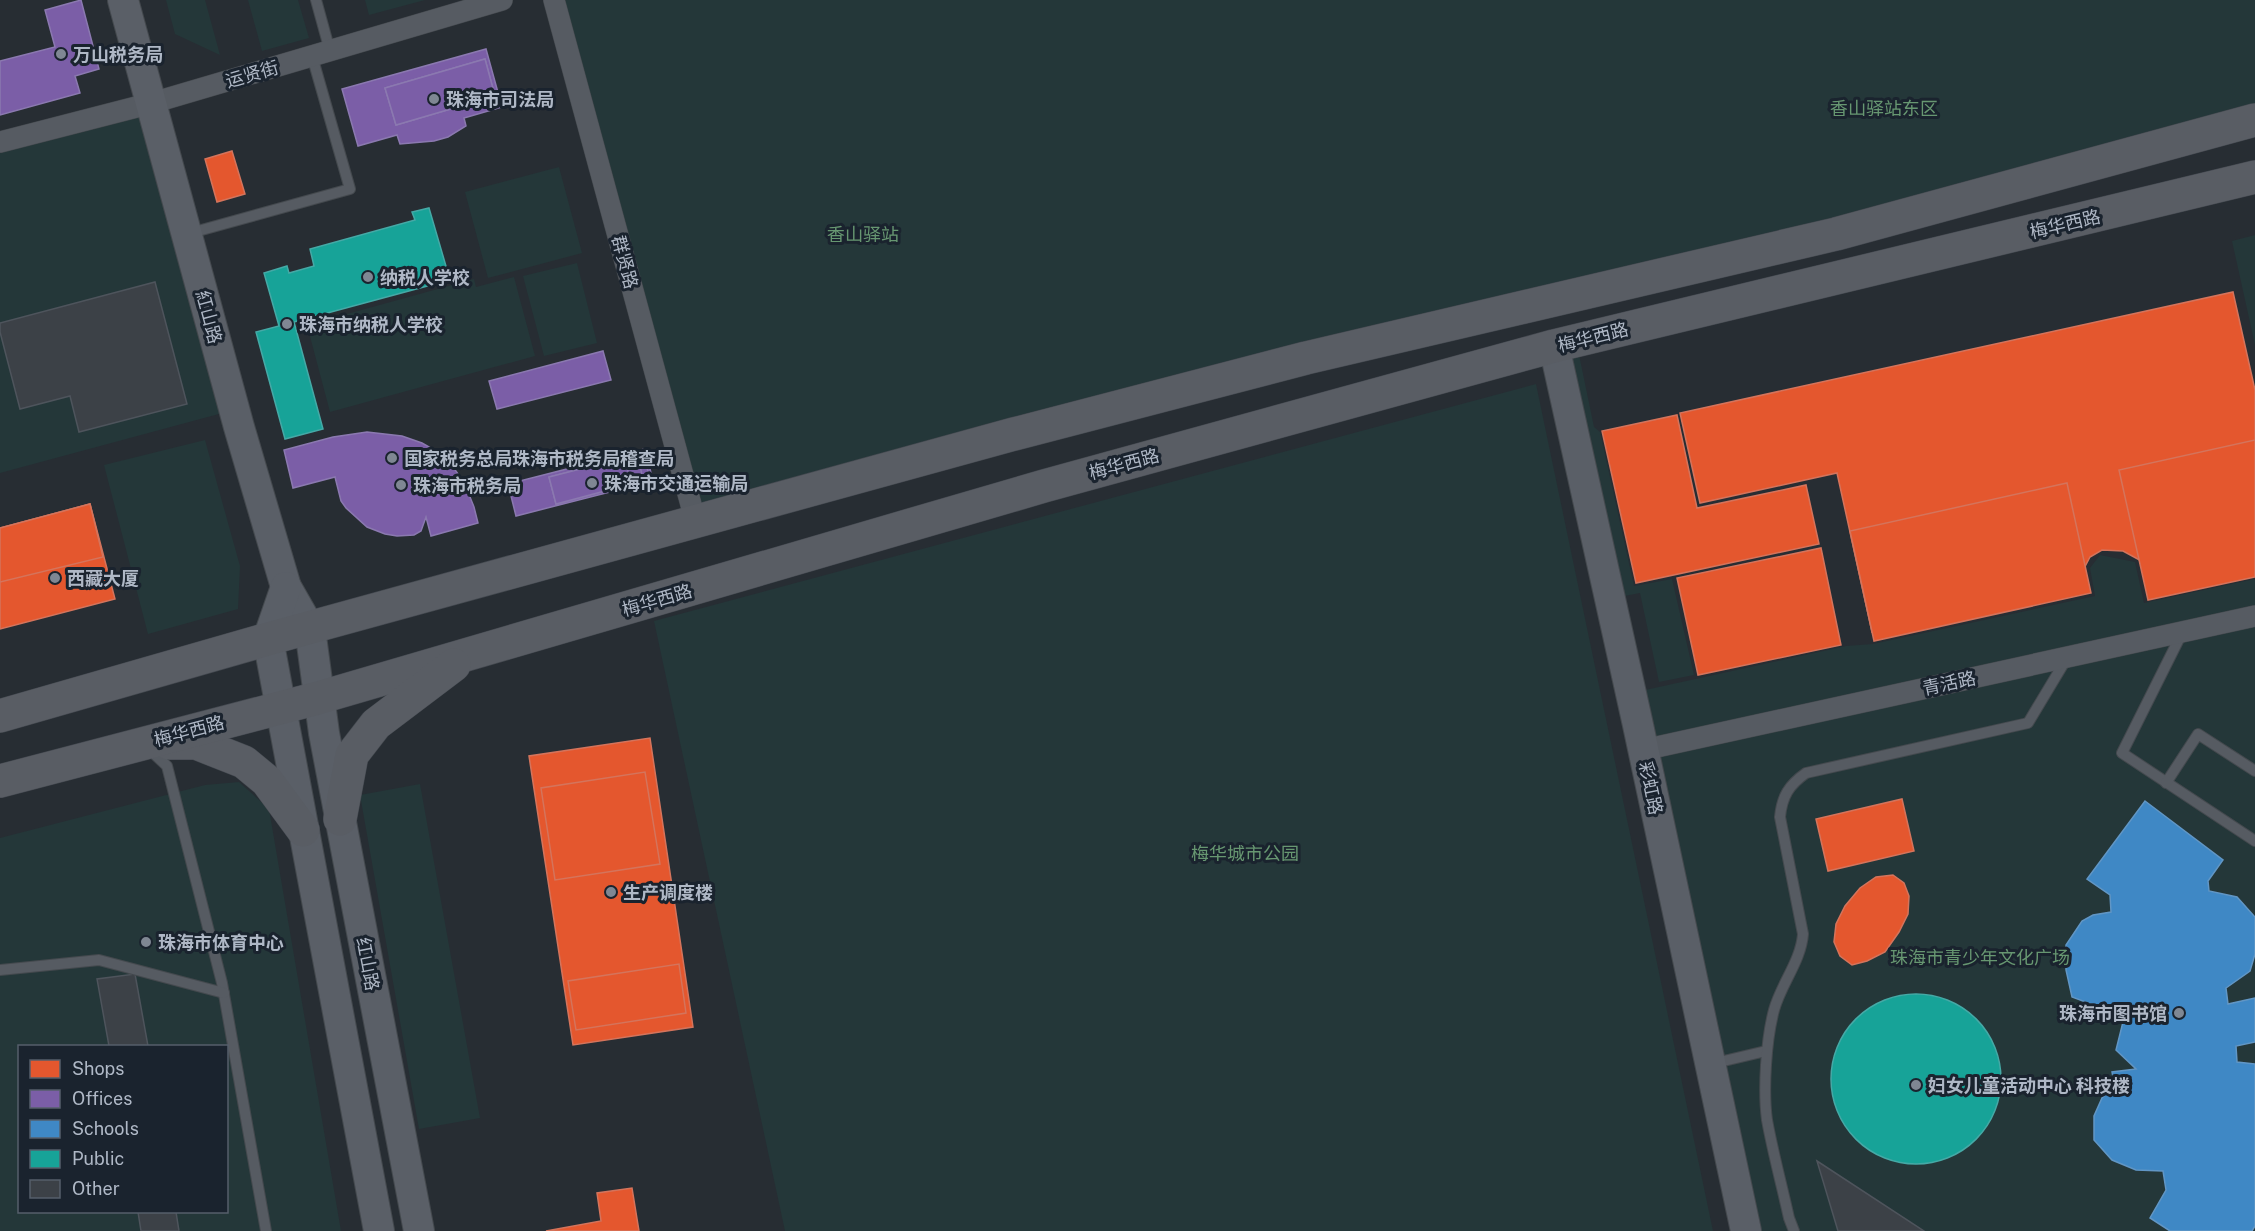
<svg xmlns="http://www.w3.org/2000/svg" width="2255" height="1231" font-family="'Public Sans','Noto Sans SC',sans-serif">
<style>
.green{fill:#243739;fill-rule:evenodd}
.shops{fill:#e4572e;stroke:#d4745c;stroke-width:1.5}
.offices{fill:#7b5ea7;stroke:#8b79b0;stroke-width:1.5;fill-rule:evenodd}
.schools{fill:#3f88c5;stroke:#6196c5;stroke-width:1.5}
.public{fill:#17a398;stroke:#45a9a6;stroke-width:1.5}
.building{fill:#3c4147;stroke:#4e545c;stroke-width:1.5}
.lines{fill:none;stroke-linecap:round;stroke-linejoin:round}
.lane-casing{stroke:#44494e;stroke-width:12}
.street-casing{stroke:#44494e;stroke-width:22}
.secondary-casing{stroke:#44494e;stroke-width:32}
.primary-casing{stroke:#444950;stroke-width:34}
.lane{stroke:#565b62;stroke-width:10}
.street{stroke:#565b62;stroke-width:21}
.secondary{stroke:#5a5f67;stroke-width:30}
.primary{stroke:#595d64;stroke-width:33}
.poi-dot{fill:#7f8793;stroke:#1a232e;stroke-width:2}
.labels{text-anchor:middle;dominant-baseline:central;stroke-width:6;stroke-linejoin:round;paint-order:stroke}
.poi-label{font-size:18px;font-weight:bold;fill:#afb8c6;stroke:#1a232e;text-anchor:start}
.street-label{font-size:18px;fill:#afb8c6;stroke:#1a232e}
.park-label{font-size:18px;fill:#679771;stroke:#1a232e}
</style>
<rect width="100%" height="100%" fill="#272d33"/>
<g class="green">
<path d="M166 0H205L220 55 175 34Z"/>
<path d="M248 0H298L309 38 262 51Z"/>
<path d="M365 0H425L369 15Z"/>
<path d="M554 0H2255V119L696 523Z"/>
<path d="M148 110 230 411 0 473V150Z"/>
<path d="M559 167 582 253 488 278 465 192Z"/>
<path d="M2255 235V345L2232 241Z"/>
<path d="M577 263 597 343 544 356 523 276Z"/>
<path d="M514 277 535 356 330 412 307 325 474 279 476 287Z"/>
<path d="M1577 345 1594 427 1600 432 1634 586 1672 579 1694 675 1659 682 1640 593 1614 598 1558 350Z"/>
<path d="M1536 384 1713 1231H785L654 621Z"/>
<path d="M205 440 240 566 238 609 148 634 104 465Z"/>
<path d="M2100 555 2135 562 2144 603 2255 579V612L1648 744 1636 692 1846 646 1873 644 2095 596 2090 568Z"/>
<path d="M2255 616V1231H1747L1644 750Z"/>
<path d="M239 782 269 809 341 1231H0V838L205 785ZM20 1046H226V1212H20Z"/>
<path d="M420 784 480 1118 419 1129 360 795Z"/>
</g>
<g class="shops">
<path d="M232 151 245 194 217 202 205 159Z"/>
<path d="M2233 292 2255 390V545L2157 565 2145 563 2123 551 2102 550 2090 557 2079 578 2059 592 1872 632 1837 473 1700 503 1680 413Z"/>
<path d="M1677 415 1697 508 1806 485 1819 544 1636 583 1602 431Z"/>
<path d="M2255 440V577L2148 600 2119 470Z"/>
<path d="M2067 483 2091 593 1874 641 1850 531Z"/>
<path d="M90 504 115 599 0 629V528Z"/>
<path d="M90 504 103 557 0 582V528Z"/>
<path d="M1821 548 1841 645 1698 675 1677 578Z"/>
<path d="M650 738 693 1027 573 1045 529 756Z"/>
<path d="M645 772 660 864 555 880 541 788Z"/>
<path d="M1902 799 1914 851 1828 871 1816 819Z"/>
<path d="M1893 875 1904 883 1909 896 1908 914 1899 932 1885 952 1867 961 1852 965 1840 956 1834 942 1836 924 1845 906 1860 888 1876 877Z"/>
<path d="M679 964 686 1013 576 1030 568 981Z"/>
<path d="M632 1188 639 1231H546L601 1221 597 1193Z"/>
</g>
<g class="offices">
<path d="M81 0 99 69 75 76 80 93 0 115V61L55 47 45 10Z"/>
<path d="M486 49 502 107 464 118 466 126 448 137 434 141 400 144 397 135 358 146 342 89ZM485 59 495 96 396 125 385 88Z"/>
<path d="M485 59 495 96 396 125 385 88Z"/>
<path d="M603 351 611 380 497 409 489 381Z"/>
<path d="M367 432 402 436 422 443 445 456 464 482 474 507 478 523 431 536 426 517 421 531 414 535 397 536 385 534 367 527 346 508 341 501 335 477 293 488 284 450 333 437Z"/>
<path d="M645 449 653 481 516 516 508 484ZM643 453 650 479 556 504 549 477Z"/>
<path d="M643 453 650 479 556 504 549 477Z"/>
<path d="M639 461 642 475 630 478 626 464Z"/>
</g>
<path class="schools" d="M2145 801 2223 860 2208 881 2209 891 2237 897 2255 917V954L2250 971 2226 988 2228 1004 2255 998V1042L2236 1046 2237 1062 2255 1064V1226L2252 1231H2170L2150 1218 2166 1190 2163 1171 2136 1170 2112 1160 2094 1140V1116L2102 1098 2115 1087 2112 1072 2136 1069 2116 1050 2124 1018 2104 1022 2102 1008 2072 997 2066 970V945L2082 921 2093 915 2111 912 2110 895 2087 879Z"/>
<g class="public">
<path d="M429 208 448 273 442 282 294 322 323 429 285 439 256 332 279 326 264 273 287 266 289 273 314 266 310 249 415 220 412 212Z"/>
<circle cx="1916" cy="1079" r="85"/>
</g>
<g class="building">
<path d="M155 282 187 404 79 432 70 396 20 409 0 332V323Z"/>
<path d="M135 974 148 1046H109L97 979Z"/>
<path d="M1817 1161 1924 1231H1838Z"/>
<path d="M138 1212H176L179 1231H141Z"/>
</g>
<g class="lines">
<g class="lane-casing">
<g id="lane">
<path d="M316 0 330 51"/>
<path d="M187 234 350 189 312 56"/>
<path d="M2182 633 2122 753 2255 841"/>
<path d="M149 749 167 766 222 983 266 1231"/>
<path d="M2166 783 2198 734 2255 771"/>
<path d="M0 970 99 960 224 993"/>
<path d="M1711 1064 1766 1051"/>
<path d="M1794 1231 1789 1218C1782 1186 1773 1153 1767 1120 1763 1090 1766 1040 1774 1010 1781 984 1801 961 1803 934L1780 817C1782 796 1789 785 1806 773L2028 723 2067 658"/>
</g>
</g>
<g class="street-casing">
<g id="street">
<path d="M554 0 696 523"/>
<path d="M0 142 152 103 502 0"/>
<path d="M1643 750 2255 616"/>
</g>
</g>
<g class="secondary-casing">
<g id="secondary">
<path d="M123 0 239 427 286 587 310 629 324 733 419 1231"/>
<path d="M1554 346 1638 725 1746 1231"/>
<path d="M286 587 268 639 379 1231"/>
</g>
</g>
<g class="primary-casing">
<g id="primary">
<path d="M0 716 268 639 1014 434 1306 358 1836 234 2255 120"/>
<path d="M169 743H196L244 762 267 781 303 830"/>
<path d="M0 781 318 698 1044 486 1554 346 2255 177"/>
<path d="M340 819 352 755 376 724 454 665"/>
</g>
</g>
<use href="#lane" class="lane"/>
<use href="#street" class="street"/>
<use href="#secondary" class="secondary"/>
<use href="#primary" class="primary"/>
</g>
<g class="poi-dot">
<circle cx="61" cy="54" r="6"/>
<circle cx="434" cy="99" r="6"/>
<circle cx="368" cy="277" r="6"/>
<circle cx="287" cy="324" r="6"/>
<circle cx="392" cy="458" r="6"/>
<circle cx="592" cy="483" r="6"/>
<circle cx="401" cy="485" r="6"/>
<circle cx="55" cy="578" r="6"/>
<circle cx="611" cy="892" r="6"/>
<circle cx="146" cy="942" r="6"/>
<circle cx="2179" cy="1013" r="6"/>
<circle cx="1916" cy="1085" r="6"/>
</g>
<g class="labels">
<g class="poi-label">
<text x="73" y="54">万山税务局</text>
<text x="446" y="99">珠海市司法局</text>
<text x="380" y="277">纳税人学校</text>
<text x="299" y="324">珠海市纳税人学校</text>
<text x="404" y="458">国家税务总局珠海市税务局稽查局</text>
<text x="604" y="483">珠海市交通运输局</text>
<text x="413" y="485">珠海市税务局</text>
<text x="67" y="578">西藏大厦</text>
<text x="623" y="892">生产调度楼</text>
<text x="158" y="942">珠海市体育中心</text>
<text x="2167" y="1013" text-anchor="end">珠海市图书馆</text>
<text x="1928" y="1085">妇女儿童活动中心 科技楼</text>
</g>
<g class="street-label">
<text transform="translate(252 74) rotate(-16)">运贤街</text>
<text transform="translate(2065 224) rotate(-13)">梅华西路</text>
<text transform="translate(625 262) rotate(75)">群贤路</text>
<text transform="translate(209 317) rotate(75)">紅山路</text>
<text transform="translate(1593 337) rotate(-14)">梅华西路</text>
<text transform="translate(1124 464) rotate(-15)">梅华西路</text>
<text transform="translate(657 600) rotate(-16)">梅华西路</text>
<text transform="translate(1949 683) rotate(-12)">青活路</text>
<text transform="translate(189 731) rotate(-15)">梅华西路</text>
<text transform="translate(1651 788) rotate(78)">彩虹路</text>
<text transform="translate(368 964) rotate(79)">红山路</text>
</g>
<g class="park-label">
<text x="1884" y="108">香山驿站东区</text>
<text x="863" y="234">香山驿站</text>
<text x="1245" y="853">梅华城市公园</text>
<text x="1980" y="957">珠海市青少年文化广场</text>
</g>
</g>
<rect x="18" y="1045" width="210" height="168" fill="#1a232e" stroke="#565f6b" stroke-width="1.5"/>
<rect x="30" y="1060" width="30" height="18" fill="#e4572e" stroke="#565f6b" stroke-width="1.5"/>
<text x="72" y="1075" font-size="18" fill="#afb8c6">Shops</text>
<rect x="30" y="1090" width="30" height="18" fill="#7b5ea7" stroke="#565f6b" stroke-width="1.5"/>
<text x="72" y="1105" font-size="18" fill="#afb8c6">Offices</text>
<rect x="30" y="1120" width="30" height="18" fill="#3f88c5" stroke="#565f6b" stroke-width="1.5"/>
<text x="72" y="1135" font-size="18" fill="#afb8c6">Schools</text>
<rect x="30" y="1150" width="30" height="18" fill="#17a398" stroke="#565f6b" stroke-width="1.5"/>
<text x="72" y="1165" font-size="18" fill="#afb8c6">Public</text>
<rect x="30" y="1180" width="30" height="18" fill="#3c4147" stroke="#565f6b" stroke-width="1.5"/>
<text x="72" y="1195" font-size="18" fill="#afb8c6">Other</text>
</svg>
